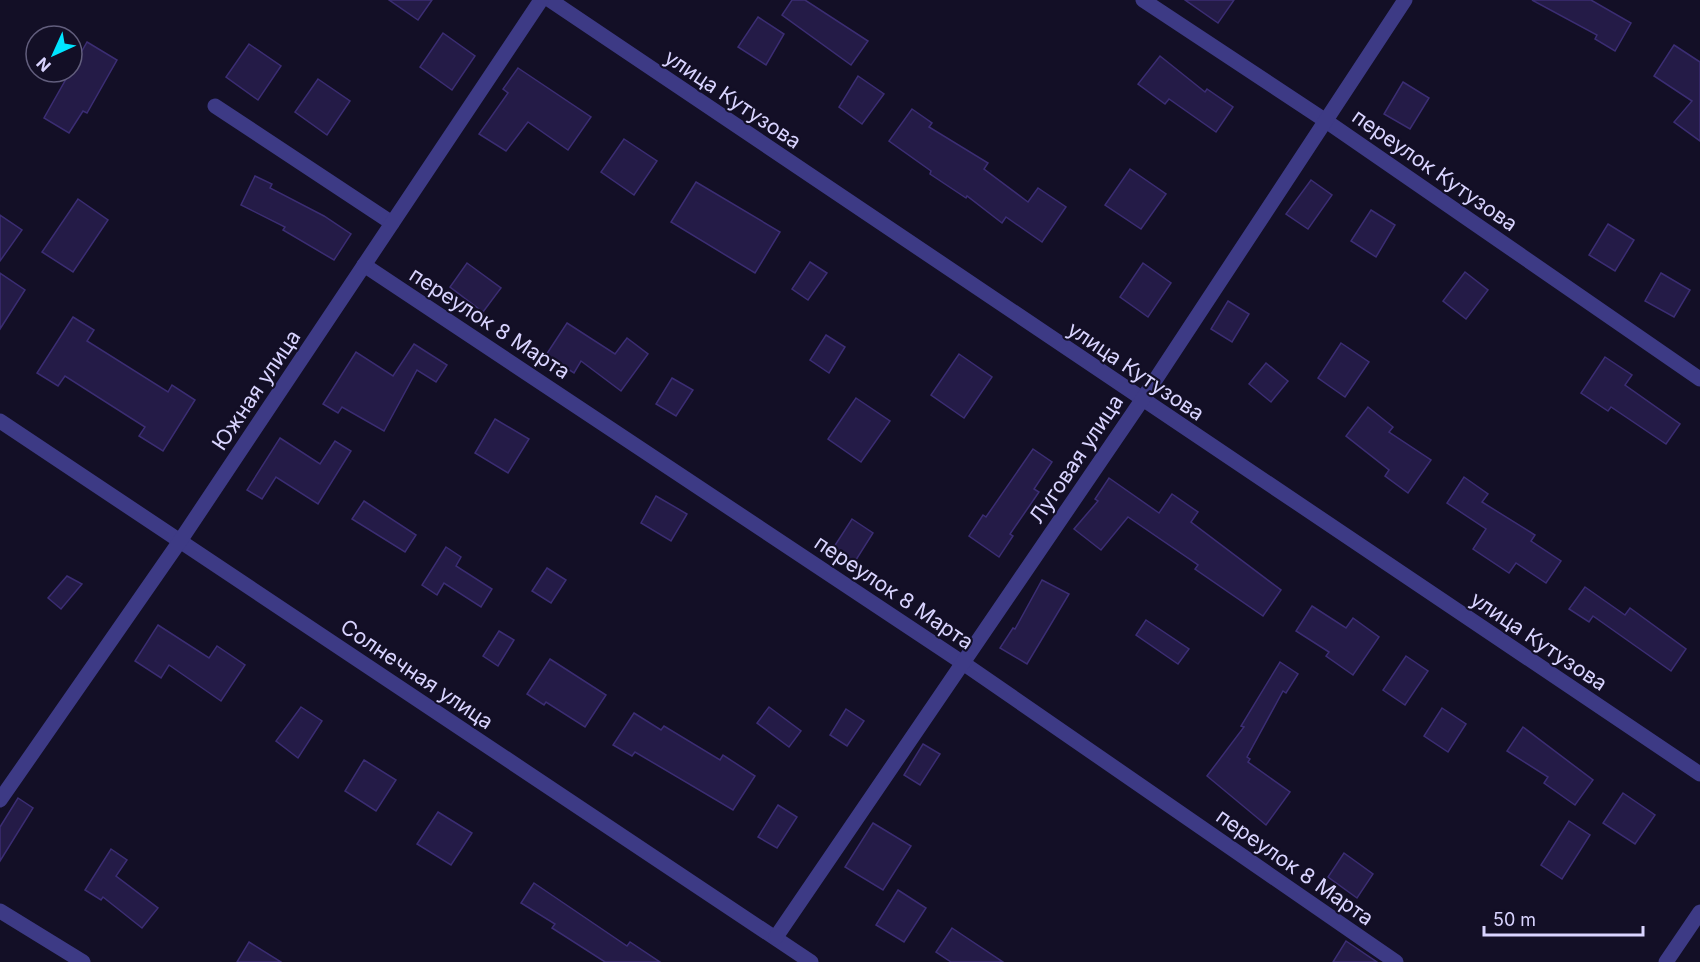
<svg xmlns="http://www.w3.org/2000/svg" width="1700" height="962" font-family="Inter,sans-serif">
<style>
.building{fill:#241b47;stroke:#3b2d73;stroke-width:1.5}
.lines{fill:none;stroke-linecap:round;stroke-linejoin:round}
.minor{stroke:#3d3a85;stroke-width:15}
.labels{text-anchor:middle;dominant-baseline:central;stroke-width:4.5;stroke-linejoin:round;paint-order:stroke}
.street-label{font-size:21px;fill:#d9d4ff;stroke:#130f26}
</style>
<rect width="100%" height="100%" fill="#130f26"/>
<g class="building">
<path d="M389 0H432L418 20Z"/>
<path d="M792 0H805L868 41 851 65 782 15Z"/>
<path d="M1185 0H1234L1218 23Z"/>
<path d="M1532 0H1591L1631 23 1615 51 1595 39 1597 35Z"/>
<path d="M758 17 784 34 766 65 738 47Z"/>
<path d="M443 33 475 56 452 90 420 67Z"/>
<path d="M87 42 117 60 87 113 83 111 69 133 44 118Z"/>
<path d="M249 44 281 66 258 100 226 77Z"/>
<path d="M1674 45 1700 62V141L1674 122 1692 101 1654 76Z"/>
<path d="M1160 56 1205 92 1207 89 1233 107 1216 132 1169 99 1165 104 1138 84Z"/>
<path d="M518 68 591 117 568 150 528 122 506 151 479 134 508 93 503 89Z"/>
<path d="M858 76 884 94 862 124 839 107Z"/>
<path d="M318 79 350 101 327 135 295 112Z"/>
<path d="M1403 82 1429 98 1410 129 1384 114Z"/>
<path d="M912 109 932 123 929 127 988 163 984 169 1028 202 1038 188 1066 207 1042 242 1006 217 1002 223 967 196 966 198 930 174 931 171 889 141Z"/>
<path d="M624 139 657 161 634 195 601 172Z"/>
<path d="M1130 169 1166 194 1141 229 1105 205Z"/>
<path d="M255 176 272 184 270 188 324 216 351 234 334 260 283 230 285 227 241 205Z"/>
<path d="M1311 180 1332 195 1308 229 1286 214Z"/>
<path d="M696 182 780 232 755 273 671 222Z"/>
<path d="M78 199 108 220 73 272 42 252Z"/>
<path d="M1371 210 1395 225 1376 257 1351 241Z"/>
<path d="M0 215 22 230 0 261Z"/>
<path d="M1608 224 1634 240 1615 271 1589 255Z"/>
<path d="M810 262 827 273 808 300 792 289Z"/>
<path d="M467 263 501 288 483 312 450 287Z"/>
<path d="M1143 263 1171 283 1148 317 1120 297Z"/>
<path d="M1465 272 1488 290 1466 319 1443 301Z"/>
<path d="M0 273 25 290 0 329Z"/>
<path d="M1661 273 1690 290 1674 317 1645 301Z"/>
<path d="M1228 301 1249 314 1232 342 1211 329Z"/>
<path d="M73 317 94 330 87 341 168 392 172 385 195 400 163 451 139 436 145 427 65 376 58 386 37 373Z"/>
<path d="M567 323 615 354 627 338 648 354 621 391 581 361 574 373 546 355Z"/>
<path d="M826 335 845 347 829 373 810 360Z"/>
<path d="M1341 343 1369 362 1345 397 1318 378Z"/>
<path d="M414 344 447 365 436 382 417 370 384 431 342 407 338 413 323 404 356 352 393 376Z"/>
<path d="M959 354 992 377 964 418 931 395Z"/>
<path d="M1605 357 1632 375 1625 385 1680 424 1666 444 1611 407 1608 411 1581 393Z"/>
<path d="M1266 363 1288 381 1271 402 1249 384Z"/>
<path d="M672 378 693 390 676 416 656 404Z"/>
<path d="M856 398 890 421 861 462 828 439Z"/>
<path d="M1368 407 1393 427 1389 432 1431 460 1408 493 1385 476 1389 470 1346 436Z"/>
<path d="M495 419 529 439 508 473 475 453Z"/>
<path d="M280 438 320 464 335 441 351 451 318 504 276 477 262 499 247 490Z"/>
<path d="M1033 449 1052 462 1034 489 1039 492 1010 534 1013 536 999 557 969 536 983 515 986 517Z"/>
<path d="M1464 477 1488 494 1482 502 1535 535 1531 541 1561 561 1546 583 1516 563 1509 573 1473 549 1486 529 1447 503Z"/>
<path d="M1109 478 1159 513 1172 494 1198 512 1191 522 1281 590 1263 616 1195 569 1198 565 1128 517 1101 550 1074 529 1098 501 1095 499Z"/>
<path d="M656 496 687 514 671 541 641 523Z"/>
<path d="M364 501 416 535 405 552 352 519Z"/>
<path d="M852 519 873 533 854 563 832 550Z"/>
<path d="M446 547 461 557 456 566 492 589 481 607 444 583 437 595 422 585Z"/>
<path d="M547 568 566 580 551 603 532 591Z"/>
<path d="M67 576 82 584 61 609 48 598Z"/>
<path d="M1042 580 1069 594 1027 664 1000 648 1013 628 1015 629Z"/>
<path d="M1585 587 1625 615 1630 608 1686 649 1671 671 1593 616 1589 622 1569 609Z"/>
<path d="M1312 606 1346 628 1353 618 1379 637 1353 675 1326 656 1329 652 1296 631Z"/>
<path d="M1146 620 1189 649 1178 664 1136 635Z"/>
<path d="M158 625 209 658 217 646 245 665 221 701 169 665 161 678 135 661Z"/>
<path d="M499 631 514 640 498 666 483 656Z"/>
<path d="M1406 656 1428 671 1405 705 1383 690Z"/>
<path d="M550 659 606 695 585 727 546 702 544 705 527 694Z"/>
<path d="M1280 662 1298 674 1286 693 1283 691 1247 757 1250 759 1248 762 1290 792 1266 825 1207 776 1244 727 1241 726Z"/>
<path d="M301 707 322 721 298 758 276 741Z"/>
<path d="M769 707 801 731 789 747 757 723Z"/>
<path d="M1442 708 1466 724 1448 752 1424 736Z"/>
<path d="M846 709 864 721 847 746 830 735Z"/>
<path d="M634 713 661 730 664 726 720 760 723 755 755 776 733 810 635 752 632 756 613 745Z"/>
<path d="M1523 727 1593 780 1575 805 1544 783 1548 777 1507 751Z"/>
<path d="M923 744 940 754 920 785 904 775Z"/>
<path d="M364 760 396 780 376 811 345 791Z"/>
<path d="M1623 793 1655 815 1635 844 1603 823Z"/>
<path d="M18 798 33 808 0 861V827Z"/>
<path d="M778 805 797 817 777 848 758 837Z"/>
<path d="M438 812 472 833 451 865 417 844Z"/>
<path d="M1569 821 1590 835 1562 879 1541 865Z"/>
<path d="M873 823 911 846 883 890 845 867Z"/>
<path d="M111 849 127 860 116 876 158 908 142 928 103 897 101 900 85 890Z"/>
<path d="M1344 853 1373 874 1357 898 1328 877Z"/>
<path d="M534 883 627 946 630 942 660 962H605L552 928 555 924 521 903Z"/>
<path d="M898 890 926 908 904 942 876 925Z"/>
<path d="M952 928 1003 962H951L936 952Z"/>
<path d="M1346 941 1377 962H1333Z"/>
<path d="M249 942 281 962H237Z"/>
</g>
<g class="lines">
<g class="minor">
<path d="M550 0 1700 774"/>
<path d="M1143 0 1326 121 1700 379"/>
<path d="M215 106 392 223"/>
<path d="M364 265 963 663 1396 962"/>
<path d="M0 421 811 962"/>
<path d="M0 800 180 541 541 0"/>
<path d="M0 911 83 962"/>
<path d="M776 937 1142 400 1405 0"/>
<path d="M1666 962 1700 912"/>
</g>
</g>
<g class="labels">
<g class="street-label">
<text transform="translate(733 99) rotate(34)">улица Кутузова</text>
<text transform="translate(1435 170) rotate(35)">переулок Кутузова</text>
<text transform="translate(490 323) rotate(33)">переулок 8 Марта</text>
<text transform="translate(1136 371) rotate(34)">улица Кутузова</text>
<text transform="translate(256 390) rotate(-56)">Южная улица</text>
<text transform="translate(1076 459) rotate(-56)">Луговая улица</text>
<text transform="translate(894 592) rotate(34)">переулок 8 Марта</text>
<text transform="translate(1539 641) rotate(34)">улица Кутузова</text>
<text transform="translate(417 674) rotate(34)">Солнечная улица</text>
<text transform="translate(1295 867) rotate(35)">переулок 8 Марта</text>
</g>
</g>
<g transform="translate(54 54) rotate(225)"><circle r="28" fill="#130f26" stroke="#625e7d" stroke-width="1.5"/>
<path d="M0-4.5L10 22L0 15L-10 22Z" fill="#00e5ff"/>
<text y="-9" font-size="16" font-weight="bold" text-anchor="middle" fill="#d9d4ff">N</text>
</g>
<path d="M1484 926v9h159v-9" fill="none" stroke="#d9d4ff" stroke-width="3"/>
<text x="1493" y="926" font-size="18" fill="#d9d4ff" stroke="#130f26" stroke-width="4.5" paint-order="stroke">50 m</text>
</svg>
